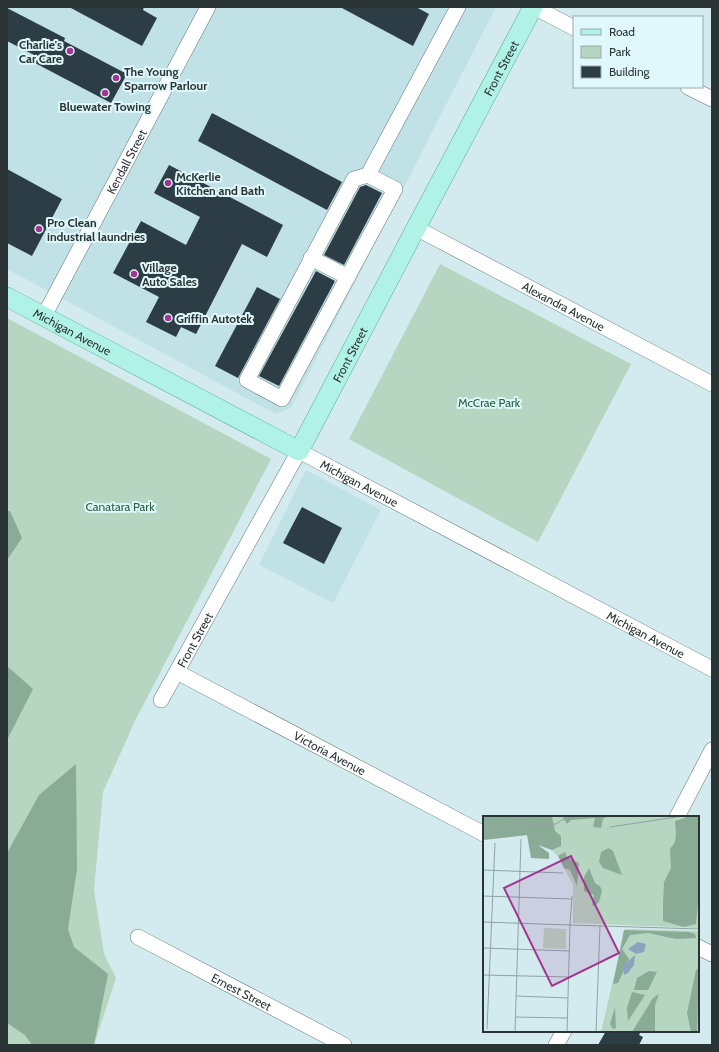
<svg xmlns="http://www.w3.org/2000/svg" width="719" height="1052" font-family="Cabin,sans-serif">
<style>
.built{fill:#c0e1e6}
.green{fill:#b7d6c1}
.forest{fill:#8aab95}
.building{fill:#2d3d46}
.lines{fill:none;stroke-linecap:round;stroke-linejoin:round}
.minor-casing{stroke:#647a7d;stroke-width:16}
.major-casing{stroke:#5faa9e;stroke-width:20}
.minor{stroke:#fff;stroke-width:15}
.major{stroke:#b0f2e6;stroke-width:19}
.poi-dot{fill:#a43491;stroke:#e0f8fc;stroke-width:1.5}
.labels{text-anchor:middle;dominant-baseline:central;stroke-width:4;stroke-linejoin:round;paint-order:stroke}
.poi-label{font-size:12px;font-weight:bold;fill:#2b3435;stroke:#e0f8fc;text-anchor:start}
.street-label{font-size:12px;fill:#2b3435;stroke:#e0f8fc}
.park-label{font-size:12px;fill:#286040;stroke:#e0f8fc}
.inset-road{fill:none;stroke:#90a2a4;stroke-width:1}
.view{fill:#a43491;fill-opacity:0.15;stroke:#a43491;stroke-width:2}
.inset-edge{fill:none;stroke:#2b3435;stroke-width:2}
</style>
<rect width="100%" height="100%" fill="#d3ebee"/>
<g class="built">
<path d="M7 7H496L291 408 276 414 7 269Z"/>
<path d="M306 470 381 510 333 603 259 565Z"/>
</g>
<g class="green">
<path d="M440 264 631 364 538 542 349 439Z"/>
<path d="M7 318 271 459 135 721 103 792 94 890 104 954 116 978 94 1045H7Z"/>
</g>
<g class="forest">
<path d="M7 511H10L22 538 7 560Z"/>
<path d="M7 666 33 689 7 740Z"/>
<path d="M76 764 77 869 68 929 74 947 108 974 94 1045H32L25 1035 7 1023V853L39 795Z"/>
</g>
<g class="building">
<path d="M69 7H144L143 10 157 18 142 46Z"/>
<path d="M340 7H416L429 14 413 46Z"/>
<path d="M7 8 65 38 64 41 127 74 111 103 35 63 38 57 7 41Z"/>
<path d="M212 113 342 182 327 210 198 141Z"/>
<path d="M169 165 283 225 267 257 242 244 196 334 181 327 176 337 146 322 159 297 113 273 141 221 186 245 200 217 154 193Z"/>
<path d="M7 169 62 199 32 256 7 243Z"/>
<path d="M366 185 382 193 344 265 324 255 360 187Z"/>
<path d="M316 271 335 281 279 386 259 376Z"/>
<path d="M257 287 280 299 238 378 215 366Z"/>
<path d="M302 507 342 528 324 564 283 543Z"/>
<path d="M606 1031H641L639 1035 643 1037 639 1045H598Z"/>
</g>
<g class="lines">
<g class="minor-casing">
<g id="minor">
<path d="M534 7 574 28"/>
<path d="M688 87 712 99"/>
<path d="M368 175 395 189 282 399 247 380 354 179 368 175 458 7"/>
<path id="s1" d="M416 228 712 384"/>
<path d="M311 258 348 277"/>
<path id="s2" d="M44 316 208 7"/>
<path id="s3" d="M177 672 484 834"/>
<path id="s4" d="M161 700 299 451 712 669"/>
<path d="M677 817 712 750"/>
<path id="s5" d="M138 937 344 1045"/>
<path d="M698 947 712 954"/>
<path d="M556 1045 564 1031"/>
</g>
</g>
<g class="major-casing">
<g id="major">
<path id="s6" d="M7 297 299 451 416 228 533 7"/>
</g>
</g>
<use href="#minor" class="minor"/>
<use href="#major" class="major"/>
</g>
<g class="poi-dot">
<circle cx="70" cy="51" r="4"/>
<circle cx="116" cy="78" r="4"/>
<circle cx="105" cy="93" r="4"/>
<circle cx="168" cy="183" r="4"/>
<circle cx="39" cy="229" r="4"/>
<circle cx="134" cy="274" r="4"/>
<circle cx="168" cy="318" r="4"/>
</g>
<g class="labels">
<g class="poi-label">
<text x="62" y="44" text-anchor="end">Charlie's<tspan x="62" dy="14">Car Care</tspan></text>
<text x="124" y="71">The Young<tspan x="124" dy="14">Sparrow Parlour</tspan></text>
<text x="105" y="106" text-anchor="middle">Bluewater Towing</text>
<text x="176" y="176">McKerlie<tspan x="176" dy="14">Kitchen and Bath</tspan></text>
<text x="47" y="222">Pro Clean<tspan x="47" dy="14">industrial laundries</tspan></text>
<text x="142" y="267">Village<tspan x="142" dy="14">Auto Sales</tspan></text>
<text x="176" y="318">Griffin Autotek</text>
</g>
<g class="street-label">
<text stroke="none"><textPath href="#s6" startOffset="763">Front Street</textPath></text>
<text stroke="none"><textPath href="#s2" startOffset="175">Kendall Street</textPath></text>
<text stroke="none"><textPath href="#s1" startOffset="167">Alexandra Avenue</textPath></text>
<text stroke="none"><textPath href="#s6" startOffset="74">Michigan Avenue</textPath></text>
<text stroke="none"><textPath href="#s6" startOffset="439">Front Street</textPath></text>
<text stroke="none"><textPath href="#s4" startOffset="353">Michigan Avenue</textPath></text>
<text stroke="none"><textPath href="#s4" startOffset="677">Michigan Avenue</textPath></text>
<text stroke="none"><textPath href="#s4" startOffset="69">Front Street</textPath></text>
<text stroke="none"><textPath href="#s3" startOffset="173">Victoria Avenue</textPath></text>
<text stroke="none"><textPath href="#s5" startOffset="117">Ernest Street</textPath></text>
</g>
<g class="park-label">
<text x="489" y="402">McCrae Park</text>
<text x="120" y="506">Canatara Park</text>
</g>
</g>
<g transform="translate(483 816)">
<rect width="216" height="216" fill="#d3ebee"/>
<path d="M0 0H216L215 112 90 107V69L81 52 79 45 69 34 44 19 0 24ZM61 112 83 113V133L60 132ZM142 113 216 115 215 216H118Z" fill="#b7d6c1"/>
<path d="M0 0 69 1 72 15 78 20V30L69 34 55 29 66 37V43L48 42 44 19 0 24ZM79 0H125L120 3 118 12 110 11 112 2 88 4 84 8ZM202 0H216V77L213 108 201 111 180 105V89L181 66 188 52 187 33 192 26 193 18 192 5 202 2ZM126 32 130 35 139 59 120 52 116 46 118 36ZM82 36 84 41 96 47 94 70 87 54 81 52 75 40ZM106 52 112 67 117 70 119 75 116 86 111 90 109 89 111 79 101 75V61ZM141 114 206 116 212 118 213 122 193 123 165 117 147 119 139 133 146 143 135 167 130 168ZM216 152 214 216H208L204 197 213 154ZM166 155 174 156 165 174H151L154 162ZM149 176 162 179 145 205 144 192ZM176 178 172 189V216H149L170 182ZM132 191 133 212 130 213 127 208Z" fill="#8aab95"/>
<path d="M155 126 163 128 161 136 153 138 145 133ZM152 139 151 149 145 157 141 159 140 150Z" fill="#8ea2c0"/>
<path class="inset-road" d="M21 0 39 7 58 9 73 8 85 0M127 11 200 0M0 54 80 57M0 80 89 83M0 106 87 109 89 80M0 132 87 135M0 159 86 161M33 180 85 182M32 201 84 202M4 213 12 27M32 216 38 23M84 216 87 109 216 113M113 216 117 110"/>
<path class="view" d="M88 40 136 137 69 170 21 72Z"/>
<rect width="216" height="216" class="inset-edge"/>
</g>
<rect width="719" height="1052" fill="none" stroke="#2b3435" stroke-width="16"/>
<rect x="573" y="16" width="130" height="72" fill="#e0f8fc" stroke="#98aaac"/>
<rect x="581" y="29" width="20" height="6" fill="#b0f2e6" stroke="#98aaac"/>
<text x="609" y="36" font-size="12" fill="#2b3435">Road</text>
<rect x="581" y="46" width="20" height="12" fill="#b7d6c1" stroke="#98aaac"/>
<text x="609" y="56" font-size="12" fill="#2b3435">Park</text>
<rect x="581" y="66" width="20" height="12" fill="#2d3d46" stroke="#98aaac"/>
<text x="609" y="76" font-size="12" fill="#2b3435">Building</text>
</svg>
